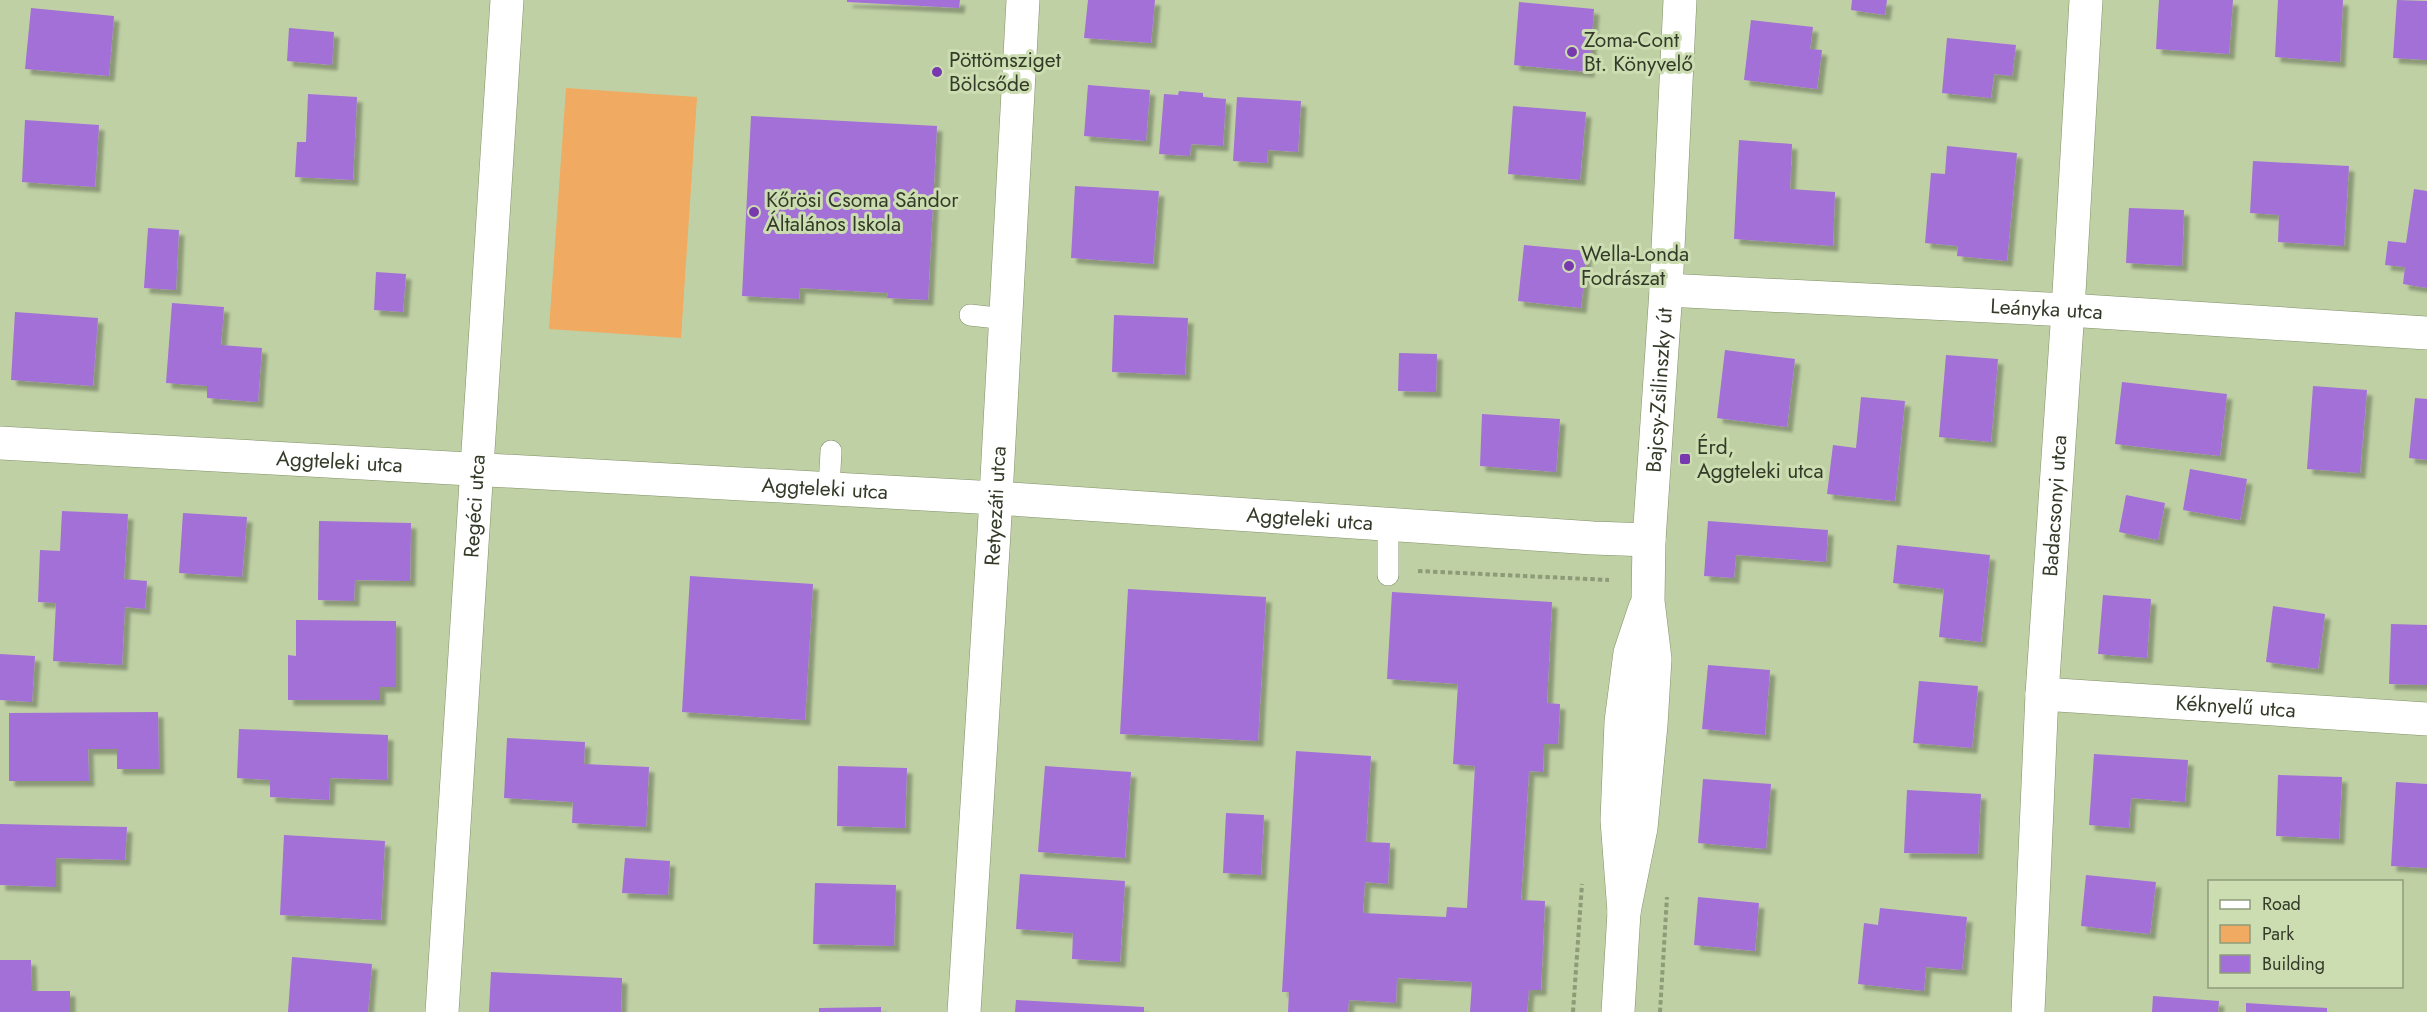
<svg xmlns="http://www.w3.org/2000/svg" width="2427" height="1012" font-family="Jost,sans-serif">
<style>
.green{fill:#f0aa62}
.building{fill:#a36fd8;filter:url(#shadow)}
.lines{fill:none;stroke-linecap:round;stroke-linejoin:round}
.service-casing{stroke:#809067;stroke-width:22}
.minor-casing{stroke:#809067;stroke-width:34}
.secondary-casing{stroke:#809067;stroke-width:34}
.path{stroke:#8d9b78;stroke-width:4;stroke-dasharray:4.5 3;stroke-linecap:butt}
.service{stroke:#fff;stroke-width:21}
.minor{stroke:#fff;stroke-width:33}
.secondary{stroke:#fff;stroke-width:33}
.poi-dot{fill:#7839ae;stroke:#ccdeb1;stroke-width:2}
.labels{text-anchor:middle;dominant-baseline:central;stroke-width:6;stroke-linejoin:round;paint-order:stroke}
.poi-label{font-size:21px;fill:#333a28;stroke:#ccdeb1;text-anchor:start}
.street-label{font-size:21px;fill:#333a28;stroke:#ccdeb1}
</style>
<defs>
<filter id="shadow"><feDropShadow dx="5.5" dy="5.5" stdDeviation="1.5" flood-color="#0004"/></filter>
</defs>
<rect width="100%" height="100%" fill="#bfd1a4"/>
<path class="green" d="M566 88 697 97 681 338 549 329Z"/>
<g class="building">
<path d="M847 0H960L959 8 847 2Z"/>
<path d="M1088 0H1155L1151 43 1084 38Z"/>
<path d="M1852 0H1887L1885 15 1851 10Z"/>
<path d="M2159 0H2233L2229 54 2156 49Z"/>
<path d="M2278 0H2343L2340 62 2275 57Z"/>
<path d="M2397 0 2427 1V60L2393 58Z"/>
<path d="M1519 2 1594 9 1589 72 1514 65Z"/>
<path d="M31 8 114 16 109 76 25 69Z"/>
<path d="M1751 20 1813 27 1810 49 1822 50 1817 89 1744 80Z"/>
<path d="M289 28 334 32 332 65 287 61Z"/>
<path d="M1947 38 2016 45 2012 76 1994 74 1991 98 1942 93Z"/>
<path d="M1088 85 1150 90 1146 141 1084 136Z"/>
<path d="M1179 91 1203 93V97L1226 99 1223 146 1191 144 1190 156 1159 154 1164 94 1178 95Z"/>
<path d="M308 94 357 97 353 180 295 177 297 142H306Z"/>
<path d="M1237 97 1301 101 1298 152 1268 150 1267 163 1233 161Z"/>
<path d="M1513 106 1586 112 1580 180 1508 174Z"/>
<path d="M751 116 937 126 928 300 887 298 888 293 800 288 799 299 742 296Z"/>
<path d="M25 120 99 125 95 187 22 182Z"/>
<path d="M1739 140 1792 144 1790 189 1835 192 1833 246 1734 239Z"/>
<path d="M1947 146 2017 153 2007 261 1957 256 1958 246 1925 243 1931 173 1945 174Z"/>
<path d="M2253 161 2349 166 2344 246 2278 242 2279 215 2250 213Z"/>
<path d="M1075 186 1159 191 1153 264 1071 258Z"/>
<path d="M2414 189 2427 191V288L2403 284 2405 267 2385 265 2388 241 2406 243Z"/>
<path d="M2129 208 2184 210 2182 266 2126 263Z"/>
<path d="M148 228 179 230 176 290 144 288Z"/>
<path d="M1524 245 1587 251 1581 308 1518 301Z"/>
<path d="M376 272 406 274 403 312 374 310Z"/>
<path d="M172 303 224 307 221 345 262 348 258 402 207 398V386L166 383Z"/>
<path d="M15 312 98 318 93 386 11 380Z"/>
<path d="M1114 315 1188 318 1185 375 1112 372Z"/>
<path d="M1725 350 1795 359 1787 427 1717 418Z"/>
<path d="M1399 353 1437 354 1436 392 1398 391Z"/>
<path d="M1946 355 1998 359 1991 442 1939 437Z"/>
<path d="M2122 382 2227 394 2220 456 2115 444Z"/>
<path d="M2313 386 2367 390 2360 473 2307 469Z"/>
<path d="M1861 397 1905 401 1895 501 1827 494 1833 445 1856 448Z"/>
<path d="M2415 398 2427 399V460L2409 458Z"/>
<path d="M1482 414 1560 419 1556 472 1480 466Z"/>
<path d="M2190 469 2247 479 2240 520 2183 510Z"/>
<path d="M2126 495 2165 503 2158 540 2119 532Z"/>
<path d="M62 511 128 514 124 579 147 581 145 609 125 607 122 665 53 661 56 603 38 602 40 550 60 551Z"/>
<path d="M183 513 247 517 242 577 179 573Z"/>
<path d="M319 521 411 523 410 581 355 580 354 601 318 600Z"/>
<path d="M1708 521 1828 530 1826 562 1736 555 1734 578 1704 576Z"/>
<path d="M1897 545 1990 555 1981 642 1939 637 1944 589 1893 583Z"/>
<path d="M690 576 813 584 805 720 682 712Z"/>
<path d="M1128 589 1266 597 1258 741 1120 734Z"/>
<path d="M1392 592 1552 602 1547 703 1560 704 1558 744H1544L1543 772 1529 771 1521 900 1545 901 1541 990H1529L1527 1012H1470L1472 982 1397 978 1396 1003 1349 1000 1348 1012H1288L1289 992H1282L1296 751 1371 756 1366 842 1390 843 1388 884 1365 882 1363 913 1446 917 1447 907 1467 908 1475 766 1453 764 1458 684 1387 679Z"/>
<path d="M2103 595 2151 599 2147 658 2098 654Z"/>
<path d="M2273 606 2325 614 2318 669 2266 662Z"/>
<path d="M296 620 396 621V687H380V700H288V655L296 656Z"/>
<path d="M2391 624 2427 625V685L2389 684Z"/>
<path d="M0 654 35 656 32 702 0 700Z"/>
<path d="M1708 665 1770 670 1765 735 1702 729Z"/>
<path d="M1919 681 1978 686 1972 748 1913 743Z"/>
<path d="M158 712 159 769H117V749H88L89 781H9V713Z"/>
<path d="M239 729 388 735 387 780 330 778 329 800 270 797V780L237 778Z"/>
<path d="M507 738 585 742 584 764 649 767 646 827 572 823 573 802 504 798Z"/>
<path d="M2094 754 2188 760 2185 802 2131 798 2129 828 2089 825Z"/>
<path d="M838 766 907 768 905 828 837 826Z"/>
<path d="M1045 766 1131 772 1125 858 1038 852Z"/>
<path d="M2278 775 2342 777 2339 839 2276 836Z"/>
<path d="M1703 779 1771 784 1766 849 1698 843Z"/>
<path d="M2396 782 2427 784V868L2391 866Z"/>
<path d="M1907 790 1981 794 1978 854 1904 853Z"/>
<path d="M1226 813 1264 815 1261 875 1223 873Z"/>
<path d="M0 824 127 827 125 860 56 858V887L0 885Z"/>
<path d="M284 835 385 841 381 920 280 915Z"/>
<path d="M625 858 670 861 668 895 622 893Z"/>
<path d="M1020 874 1125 881 1120 962 1072 959 1073 933 1016 929Z"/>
<path d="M2086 875 2156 882 2150 934 2081 926Z"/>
<path d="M815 883 896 885 894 946 813 944Z"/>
<path d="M1698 897 1759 903 1755 951 1694 945Z"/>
<path d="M1880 908 1967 917 1962 970 1926 967 1924 991 1858 984 1864 923 1878 925Z"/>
<path d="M292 957 372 964 368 1012H288Z"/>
<path d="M0 960H31L32 991H70V1012H0Z"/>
<path d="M491 972 622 978 621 1012H489Z"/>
<path d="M2153 996 2219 1001 2218 1012H2152Z"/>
<path d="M1016 1000 1144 1007V1012H1015Z"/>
<path d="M2246 1003 2327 1008V1012H2246Z"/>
<path d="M881 1007V1012H819V1008Z"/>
</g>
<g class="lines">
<g class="service-casing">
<g id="service">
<path d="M970 315 1006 319"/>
<path d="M829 489 831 451"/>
<path d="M1388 575V524"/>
</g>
</g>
<g class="minor-casing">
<g id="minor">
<path id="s1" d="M1666 290 2068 310 2427 333"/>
<path id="s2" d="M0 443 996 498 1593 538 1649 540"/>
<path id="s3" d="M2042 694 2427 719"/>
<path id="s4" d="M442 1012 507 0"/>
<path id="s5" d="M964 1012 994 533 1023 0"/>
<path id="s6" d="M2028 1012 2042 694 2068 310 2086 0"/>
</g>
</g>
<g class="secondary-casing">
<g id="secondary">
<path id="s7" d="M1624 912 1641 828 1651 725 1655 659 1648 601 1649 540 1666 290 1680 0"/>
<path d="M1618 1012 1624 912 1617 820 1621 722 1630 653 1645 608"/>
</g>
</g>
<g class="path">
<path d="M1418 571 1609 580"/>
<path d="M1573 1012 1582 884"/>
<path d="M1660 1012 1667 897"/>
</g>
<use href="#service" class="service"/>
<use href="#minor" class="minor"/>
<use href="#secondary" class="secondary"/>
</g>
<g class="poi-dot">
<circle cx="1572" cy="52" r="6"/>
<circle cx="937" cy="72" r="6"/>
<circle cx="754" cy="212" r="6"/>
<circle cx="1569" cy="266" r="6"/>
<rect x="1679" y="453" width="12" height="12" rx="3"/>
</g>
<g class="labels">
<g class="poi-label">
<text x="1584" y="40">Zoma-Cont<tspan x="1584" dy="24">Bt. Könyvelő</tspan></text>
<text x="949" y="60">Pöttömsziget<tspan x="949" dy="24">Bölcsőde</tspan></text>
<text x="766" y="200">Kőrösi Csoma Sándor<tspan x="766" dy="24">Általános Iskola</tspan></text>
<text x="1581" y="254">Wella-Londa<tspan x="1581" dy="24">Fodrászat</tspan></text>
<text x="1697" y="447">Érd,<tspan x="1697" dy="24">Aggteleki utca</tspan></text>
</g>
<g class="street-label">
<text stroke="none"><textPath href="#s1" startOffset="381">Leányka utca</textPath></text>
<text stroke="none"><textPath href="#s7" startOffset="525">Bajcsy-Zsilinszky út</textPath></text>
<text stroke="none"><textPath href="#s2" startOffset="340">Aggteleki utca</textPath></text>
<text stroke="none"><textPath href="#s2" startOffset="826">Aggteleki utca</textPath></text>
<text stroke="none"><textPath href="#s4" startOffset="507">Regéci utca</textPath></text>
<text stroke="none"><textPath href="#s5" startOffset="507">Retyezáti utca</textPath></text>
<text stroke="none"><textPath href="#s6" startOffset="507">Badacsonyi utca</textPath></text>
<text stroke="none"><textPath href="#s2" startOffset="1312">Aggteleki utca</textPath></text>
<text stroke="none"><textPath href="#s3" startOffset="194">Kéknyelű utca</textPath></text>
</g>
</g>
<rect x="2208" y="880" width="195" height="108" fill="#ccdeb1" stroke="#8f9c7a" stroke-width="1.5"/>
<rect x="2220" y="900" width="30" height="9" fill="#ffffff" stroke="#8f9c7a" stroke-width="1.5"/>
<text x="2262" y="910" font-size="18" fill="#333a28">Road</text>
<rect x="2220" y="925" width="30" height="18" fill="#f0aa62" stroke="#8f9c7a" stroke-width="1.5"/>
<text x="2262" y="940" font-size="18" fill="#333a28">Park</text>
<rect x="2220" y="955" width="30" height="18" fill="#a36fd8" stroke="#8f9c7a" stroke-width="1.5"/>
<text x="2262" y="970" font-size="18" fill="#333a28">Building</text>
</svg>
